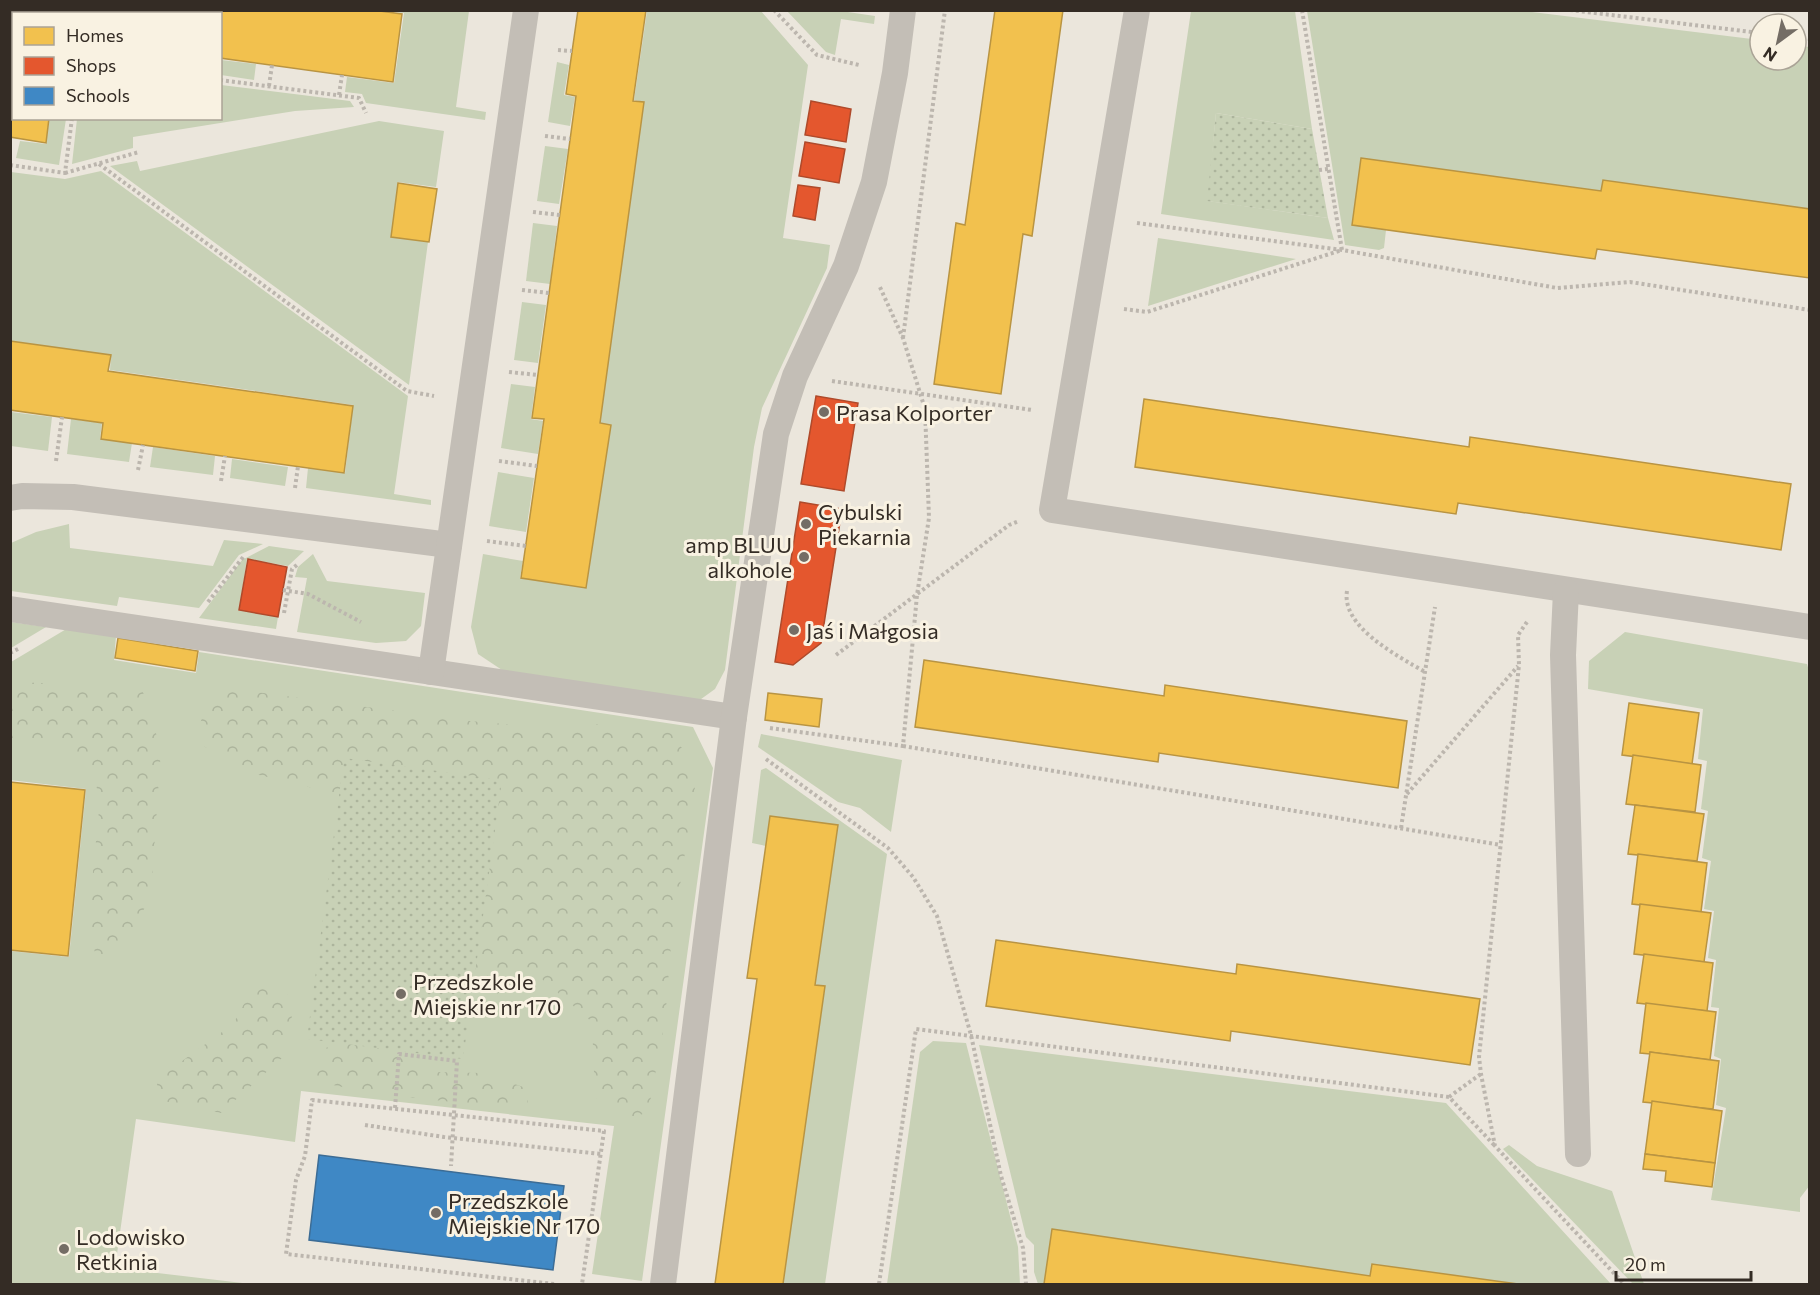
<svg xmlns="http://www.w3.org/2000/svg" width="1820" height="1295" font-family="Commissioner,sans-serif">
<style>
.green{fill:#c8d1b6}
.forest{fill:url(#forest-crowns)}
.park{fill:url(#park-dots)}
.homes{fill:#f2c14e;stroke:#b99442;stroke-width:1.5}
.shops{fill:#e4572e;stroke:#af4a2b;stroke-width:1.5}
.schools{fill:#3f88c5;stroke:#3c6c95;stroke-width:1.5}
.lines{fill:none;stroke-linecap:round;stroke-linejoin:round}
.path{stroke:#bcb6ae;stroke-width:4;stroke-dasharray:3 3;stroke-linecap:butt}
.service{stroke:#c3beb6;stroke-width:26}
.poi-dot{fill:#746d65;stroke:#f9f2e2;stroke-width:2}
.labels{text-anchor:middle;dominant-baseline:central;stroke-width:6;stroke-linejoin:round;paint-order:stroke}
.poi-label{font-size:22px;fill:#342c25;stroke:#f9f2e2;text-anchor:start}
</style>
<defs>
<pattern id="forest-crowns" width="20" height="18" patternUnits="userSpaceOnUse" patternTransform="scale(1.5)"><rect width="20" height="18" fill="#c8d1b6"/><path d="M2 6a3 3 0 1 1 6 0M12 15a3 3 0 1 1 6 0" fill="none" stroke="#acb49c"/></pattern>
<pattern id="park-dots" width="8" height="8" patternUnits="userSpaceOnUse" patternTransform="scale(1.5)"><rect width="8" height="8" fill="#c8d1b6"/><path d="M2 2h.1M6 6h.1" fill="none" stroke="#acb49c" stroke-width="1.8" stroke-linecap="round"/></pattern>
</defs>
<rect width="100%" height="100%" fill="#ebe6dc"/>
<g class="green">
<path d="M384 11H469L456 107 486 112 485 120 366 103 362 94 345 92 347 77 394 83 404 13Z"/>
<path d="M647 11H761L808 65 783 238 830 245 827 268 762 408 754 447 725 670 715 689 697 702 505 672 478 654 471 627 483 554 523 561 520 578 586 588 611 425 600 423 644 102 634 100Z"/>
<path d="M787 11H841L875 16 874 24 841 19 835 55 826 52Z"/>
<path d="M1191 11H1295L1312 129 1216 113 1208 201 1328 218 1334 240 1161 214Z"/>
<path d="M1307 11H1523L1760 40V60H1796V45L1809 47V209L1603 180 1601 191 1361 158 1352 225 1386 230 1384 248 1379 250 1345 245Z"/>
<path d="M221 60 256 64 254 80 221 75Z"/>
<path d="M557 62 569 65 564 95 575 97 570 126 548 122Z"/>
<path d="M221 85 350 101 354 107 295 111 133 137V148L72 164 77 119 220 118Z"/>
<path d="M49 119H66L59 165 16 158 20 141 46 144Z"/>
<path d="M379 121 444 131 436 187 398 182 392 237 428 242 409 385 110 166 137 161 140 171Z"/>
<path d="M545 146 568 149 559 204 537 201Z"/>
<path d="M101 171 408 396 394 494 431 500V505L306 488 308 468 345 473 353 405 110 370 111 355 11 341V172L65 179Z"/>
<path d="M533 223 557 226 550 284 526 281Z"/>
<path d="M1158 238 1296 259 1148 306Z"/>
<path d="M522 302 546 305 538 363 514 360Z"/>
<path d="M511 384 535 387 531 419 543 421 538 454 501 448Z"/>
<path d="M11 412 52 417 48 451 11 446Z"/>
<path d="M71 419 102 423 100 439 132 443 129 462 67 454Z"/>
<path d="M153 447 215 456 213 475 150 467Z"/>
<path d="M232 459 288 467 285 486 230 478Z"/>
<path d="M498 472 534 478 526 532 489 526Z"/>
<path d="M69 524 70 548 213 566 224 540 263 544 239 555 199 608 119 597 117 606 11 591V543L36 532Z"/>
<path d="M269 546 304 551 288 566 247 559 239 610 278 617 276 629 199 618 242 560Z"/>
<path d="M313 554 327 581 425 593 421 626 406 641 376 643 297 632 307 578 295 577 298 567Z"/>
<path d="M11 622 46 627 11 648Z"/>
<path d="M68 628 116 636 114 660 196 673 199 652 693 727 713 768 642 1281 592 1274 614 1126 301 1091 295 1142 136 1119 115 1268 251 1284H11L10 951 69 957 86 789 10 780 11 662Z"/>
<path d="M1625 632 1807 664 1809 671 1810 1185 1800 1198V1212L1711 1200 1726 1108 1716 1105 1721 1059 1714 1056 1719 1008 1711 1007 1716 960 1708 958 1714 911 1704 909 1711 861 1702 858 1708 811 1701 809 1707 761 1698 759 1703 709 1588 689 1589 661Z"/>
<path d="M761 734 902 760 891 832 860 808 838 802 758 747Z"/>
<path d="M766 768 887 854 825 1284H783L825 987 815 985 837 825 771 816 766 846 752 843 761 770Z"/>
<path d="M933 1041 966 1043 1018 1247 1020 1284H887L920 1052Z"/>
<path d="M979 1045 1446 1103 1611 1284H1518L1372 1264 1370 1276 1052 1229 1044 1284H1038L1034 1272V1245L1026 1237Z"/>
<path d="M1509 1145 1537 1166 1612 1191 1644 1284H1633L1503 1149Z"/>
</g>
<g class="forest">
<path d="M21 682 142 689 161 749 151 895 127 943 96 957 88 923 100 800 90 762 50 741H14L11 738V692Z"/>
<path d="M212 686 470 721 563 729 597 724 673 733 697 774 671 945 665 1021 648 1113 620 1119 595 1097 592 1022 528 967 497 994 461 968 480 872 510 837V814L485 809H420L317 789 239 770 195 740Z"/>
<path d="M257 980 296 999 282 1058 221 1113 159 1100 155 1067 178 1064 233 1024Z"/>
<path d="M358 1027 386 1037 434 1072 482 1073 529 1089 527 1110 370 1093 310 1080 317 1054Z"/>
</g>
<g class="park">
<path d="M1216 113 1312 129 1328 218 1207 201Z"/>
<path d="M344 758 502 780 463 1059 307 1039Z"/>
</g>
<g class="homes">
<path d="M71 10H372L402 14 393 82 220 58V14H71Z"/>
<path d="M578 10H646L633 101 644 102 600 423 611 425 586 588 521 578 544 419 532 418 576 96 566 94Z"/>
<path d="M995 10H1063L1032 236 1023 234 1001 394 934 384 956 223 965 225Z"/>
<path d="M10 68 14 69V118H49L46 143 10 137Z"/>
<path d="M1361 158 1601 191 1603 180 1810 209V278L1597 249 1595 259 1352 225Z"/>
<path d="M398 183 437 189 429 242 391 237Z"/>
<path d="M10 341 111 355 108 371 353 406 344 473 101 439 103 423 10 410Z"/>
<path d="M1144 399 1469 447 1470 437 1791 484 1781 550 1458 503 1456 514 1135 467Z"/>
<path d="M118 638 198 651 195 671 115 658Z"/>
<path d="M924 660 1164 696 1165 685 1407 721 1398 788 1159 753 1158 762 915 727Z"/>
<path d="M768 693 822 699 819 727 765 720Z"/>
<path d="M1629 703 1699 713 1692 764 1622 755Z"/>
<path d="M1633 755 1701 765 1695 812 1626 804Z"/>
<path d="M10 782 85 790 68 956 10 950Z"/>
<path d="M1635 805 1704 814 1697 861 1628 854Z"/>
<path d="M770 816 838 825 815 985 825 986 783 1284H715L757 979 747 978Z"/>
<path d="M1638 854 1707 863 1701 912 1632 904Z"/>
<path d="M1640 904 1711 913 1704 962 1634 954Z"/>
<path d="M996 940 1236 974 1237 964 1480 999 1470 1065 1231 1031 1230 1041 986 1006Z"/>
<path d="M1644 954 1713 963 1707 1011 1637 1003Z"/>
<path d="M1646 1003 1716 1012 1710 1060 1650 1052V1054L1640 1053Z"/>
<path d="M1650 1052 1719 1061 1713 1109 1643 1102Z"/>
<path d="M1652 1101 1722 1111 1715 1163 1645 1154Z"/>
<path d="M1645 1154 1715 1163 1712 1187 1665 1181 1666 1171 1643 1169Z"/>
<path d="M1052 1229 1370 1276 1372 1264 1518 1284H1044Z"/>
</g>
<g class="shops">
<path d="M811 101 851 109 846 142 805 135Z"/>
<path d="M805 142 845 149 839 183 799 176Z"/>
<path d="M798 185 820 188 815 220 793 216Z"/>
<path d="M816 396 858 403 844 491 801 484Z"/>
<path d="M800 502 842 509 821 643 793 665 775 662Z"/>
<path d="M248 559 287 567 278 617 239 610Z"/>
</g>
<path class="schools" d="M319 1155 564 1186 553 1270 309 1240Z"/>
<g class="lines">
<g class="path">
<path d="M38 10 40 14"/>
<path d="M774 10 817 55 859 65"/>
<path d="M1570 10 1760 33"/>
<path d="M56 14 57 10"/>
<path d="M1796 37 1810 39"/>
<path d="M558 50 572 51"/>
<path d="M220 80 359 98 366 113"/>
<path d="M269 86 272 65"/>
<path d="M339 95 342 75"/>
<path d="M545 136 570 139"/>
<path d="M99 164 407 391 434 396"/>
<path d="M10 165 65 173 72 118"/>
<path d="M1319 170 1328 169"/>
<path d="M65 173 139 152"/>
<path d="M533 212 560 215"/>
<path d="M1137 223 1342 250 1557 288 1630 282 1810 310"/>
<path d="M522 290 549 293"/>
<path d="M1124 309 1147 312 1342 250 1302 10"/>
<path d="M903 338 945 10"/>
<path d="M509 372 538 375"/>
<path d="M832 381 1032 410"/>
<path d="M56 461 62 417"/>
<path d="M499 461 537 466"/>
<path d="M138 470 143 445"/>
<path d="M221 481 225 456"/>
<path d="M295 488 298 466"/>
<path d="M487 541 526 546"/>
<path d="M283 590 308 594 361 622"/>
<path d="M1347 591C1341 627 1398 656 1425 672"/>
<path d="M208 602 244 556"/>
<path d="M284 613 292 569 298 564"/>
<path d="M1527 622 1518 635 1519 665 1479 1057 1481 1074 1495 1146 1624 1284"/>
<path d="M10 653 20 648"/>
<path d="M836 655 1009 525 1019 521"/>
<path d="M770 728 903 746 917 595 929 518 925 409 903 338 879 285"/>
<path d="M903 746 1501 845"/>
<path d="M766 759 888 848 913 877 937 916 971 1035 1001 1176 1023 1248 1026 1284"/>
<path d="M1407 794 1518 666"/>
<path d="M1401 828 1435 607"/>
<path d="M1449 1097 1481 1074"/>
<path d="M395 1108 399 1054 457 1061 451 1166"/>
<path d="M365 1125 444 1137 601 1154"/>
<path d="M554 1284 286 1254 296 1180 305 1156 312 1100 604 1131 582 1284"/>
<path d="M879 1284 916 1029 1449 1097 1495 1146"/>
</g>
<g class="service">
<path d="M1137 10 1052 510 1810 627"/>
<path d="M10 498 22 496 73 497 449 545"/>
<path d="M1566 591 1563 655 1578 1154"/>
<path d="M10 609 734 717"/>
<path d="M431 672 526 10"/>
<path d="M663 1284 734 717 776 434 795 376 846 266 874 182 895 73 903 10"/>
</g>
</g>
<g class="poi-dot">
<circle cx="824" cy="412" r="6"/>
<circle cx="806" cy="524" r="6"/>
<circle cx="804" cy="557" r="6"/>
<circle cx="794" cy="630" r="6"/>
<circle cx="401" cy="994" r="6"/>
<circle cx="436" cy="1213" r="6"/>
<circle cx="64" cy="1249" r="6"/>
</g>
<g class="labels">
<g class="poi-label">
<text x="836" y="412">Prasa Kolporter</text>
<text x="818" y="511">Cybulski<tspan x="818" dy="25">Piekarnia</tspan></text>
<text x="792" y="544" text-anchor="end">amp BLUU<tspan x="792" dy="25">alkohole</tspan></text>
<text x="806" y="630">Jaś i Małgosia</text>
<text x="413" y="981">Przedszkole<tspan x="413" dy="25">Miejskie nr 170</tspan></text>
<text x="448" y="1200">Przedszkole<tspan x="448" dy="25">Miejskie Nr 170</tspan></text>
<text x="76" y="1236">Lodowisko<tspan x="76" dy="25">Retkinia</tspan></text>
</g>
</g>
<rect width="1820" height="1295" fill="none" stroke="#342c25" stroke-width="24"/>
<rect x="12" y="12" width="210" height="108" fill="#f9f2e2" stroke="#aaa396" stroke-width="1.5"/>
<rect x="24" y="27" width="30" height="18" fill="#f2c14e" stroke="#aaa396" stroke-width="1.5"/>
<text x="66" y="42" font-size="18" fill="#342c25">Homes</text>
<rect x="24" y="57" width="30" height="18" fill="#e4572e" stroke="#aaa396" stroke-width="1.5"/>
<text x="66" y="72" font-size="18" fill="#342c25">Shops</text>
<rect x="24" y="87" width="30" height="18" fill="#3f88c5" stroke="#aaa396" stroke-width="1.5"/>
<text x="66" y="102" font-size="18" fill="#342c25">Schools</text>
<g transform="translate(1778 42) rotate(213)"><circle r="28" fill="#f9f2e2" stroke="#aaa396" stroke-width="1.5"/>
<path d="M0-4.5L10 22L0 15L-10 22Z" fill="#746d65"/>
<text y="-9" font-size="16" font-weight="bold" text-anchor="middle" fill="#342c25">N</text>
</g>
<path d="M1616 1271v9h135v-9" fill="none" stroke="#342c25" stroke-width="3"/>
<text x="1625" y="1271" font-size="18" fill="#342c25" stroke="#f9f2e2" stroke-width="4.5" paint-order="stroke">20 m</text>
</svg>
